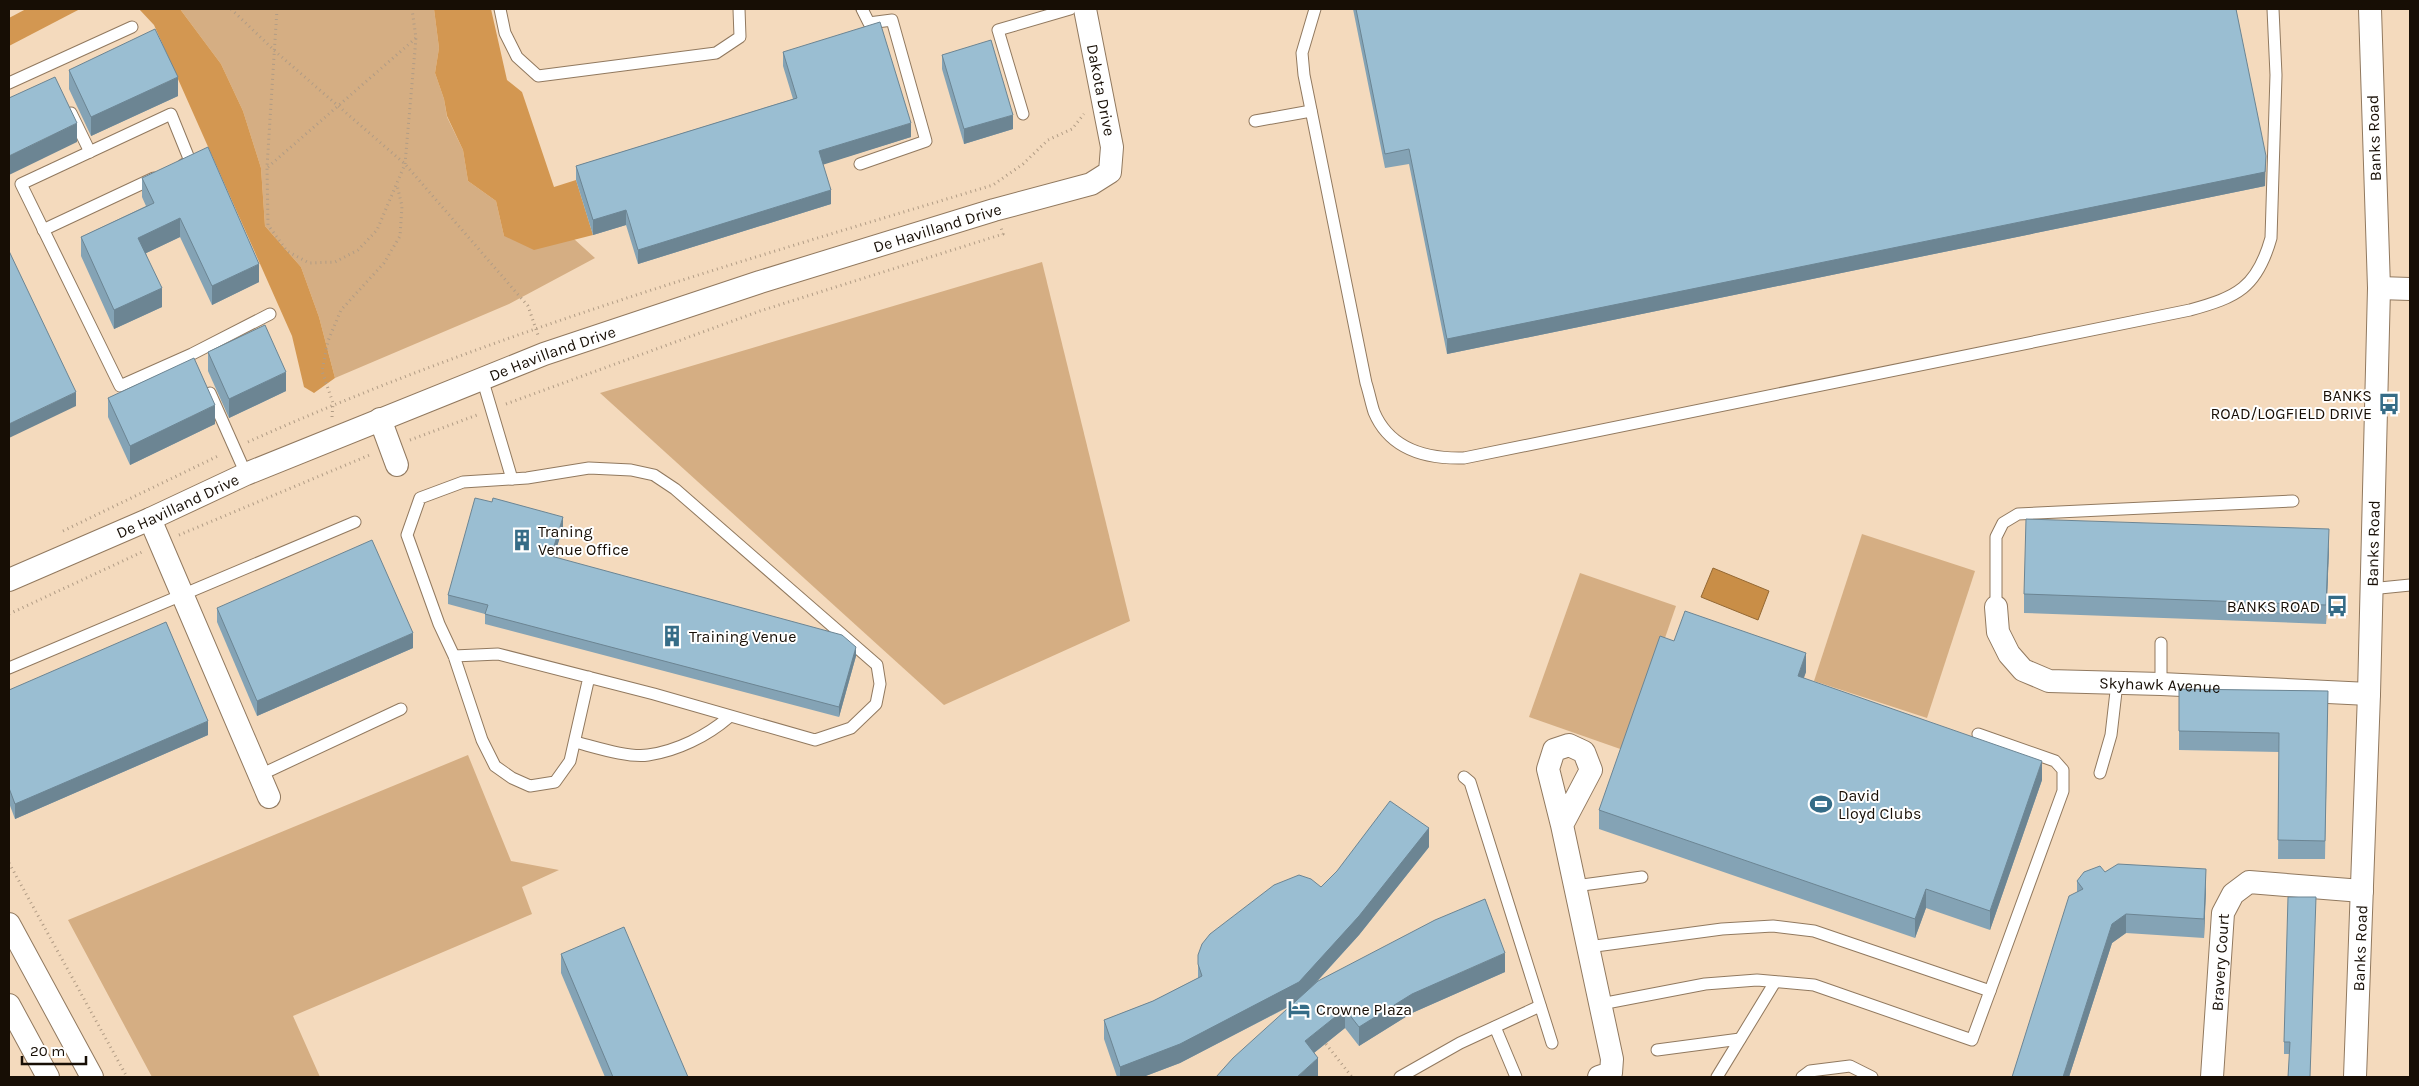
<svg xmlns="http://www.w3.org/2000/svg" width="2419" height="1086" font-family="Karla,sans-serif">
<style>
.green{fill:#d5ae83}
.forest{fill:#d39751}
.water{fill:#c98e47;stroke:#946833}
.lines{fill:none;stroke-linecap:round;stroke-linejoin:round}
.service-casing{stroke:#91795f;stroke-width:13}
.minor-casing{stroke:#91795f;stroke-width:24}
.path{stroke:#b19c85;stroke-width:3;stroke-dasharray:1 4;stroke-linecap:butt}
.service{stroke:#fff;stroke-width:11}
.minor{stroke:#fff;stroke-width:22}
.wall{fill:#84a3b5}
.shaded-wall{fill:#6c8593}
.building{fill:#9abed2;stroke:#6c8593}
.labels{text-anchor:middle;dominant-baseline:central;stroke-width:4;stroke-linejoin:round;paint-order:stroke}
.street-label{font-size:16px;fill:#170e05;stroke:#fff}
.poi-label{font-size:16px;fill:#170e05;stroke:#fff;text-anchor:start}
</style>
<rect width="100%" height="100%" fill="#f4dabd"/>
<g class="green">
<path d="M180 9H434L439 48 435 73 444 99 447 117 463 150 468 181 496 201 504 236 563 241 574 239 595 258 509 304 335 378 319 317 301 267 265 226 261 168 243 111 221 64Z"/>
<path d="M1042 262 1130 621 944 705 600 393Z"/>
<path d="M1862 534 1975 571 1927 718 1814 681Z"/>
<path d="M1580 573 1676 606 1626 751 1529 717Z"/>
<path d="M468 755 511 861 559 870 522 887 532 914 293 1016 320 1077H152L68 920Z"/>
</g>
<g class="forest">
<path d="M26 9H80L9 46V18Z"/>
<path d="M139 9H180L221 64 243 111 261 168 265 226 301 267 319 317 335 378 314 393 304 387 292 336 154 25Z"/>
<path d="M434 9H491L507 80 522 92 554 187 576 180 593 235 534 250 504 236 496 201 468 181 463 150 447 116 444 99 435 73 439 48Z"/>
</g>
<path class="water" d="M1713 568 1769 591 1758 620 1701 597Z"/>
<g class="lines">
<g class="service-casing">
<g id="service">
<path d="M500 9 505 33 517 57 538 76 716 53 740 37 739 9"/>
<path d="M1315 9 1302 53 1304 75 1366 383C1369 392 1371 403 1374 412 1390 450 1428 459 1464 458L2190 310C2237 297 2257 288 2271 238L2276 75 2273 9"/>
<path d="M9 83 132 27"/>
<path d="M71 113 90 152"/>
<path d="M1023 114 998 30 1070 9"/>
<path d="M1255 121 1311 111"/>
<path d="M860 164 926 141 892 20 869 23 862 9"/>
<path d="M183 165 190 161 171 114 21 184 120 386 192 354 270 314"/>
<path d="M43 230 154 178"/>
<path d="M482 378 512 479"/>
<path d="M210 393 246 474"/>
<path d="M2370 589 2410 585"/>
<path d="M1996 607V537L2003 523 2018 514 2293 501"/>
<path d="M454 656 498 654 654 694 815 740 851 728 876 704 880 684 877 665 675 489 654 475 631 470 589 468 527 478 463 482 420 498 407 535 439 624 454 656 482 740 495 766 512 778 530 786 555 782 570 761 589 677"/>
<path d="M9 668 355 522"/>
<path d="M2161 684V643"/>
<path d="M1978 734 2055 761 2063 770V791L1990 991"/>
<path d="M575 742C595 747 628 758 648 755 677 751 707 736 729 717"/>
<path d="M2100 773 2111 735 2117 683"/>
<path d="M260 775 401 709"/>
<path d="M1464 777 1470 782 1552 1043"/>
<path d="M1575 886 1642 877"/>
<path d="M1588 947 1722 929 1773 926 1814 931 1990 991 1972 1040 1814 985 1757 980 1705 984 1601 1004"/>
<path d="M1495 1027 1516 1077"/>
<path d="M1657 1050 1740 1039"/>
<path d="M1400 1077 1460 1043 1540 1006"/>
<path d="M1717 1077 1775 982"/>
<path d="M1802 1077 1810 1071 1850 1066 1872 1077"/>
</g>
</g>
<g class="minor-casing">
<g id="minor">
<path d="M2379 288 2410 289"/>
<path d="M380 419 397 465"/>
<path d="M150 519 269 797"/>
<path id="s1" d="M9 580 150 519 246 474 544 354 760 282 994 210 1091 184 1110 172 1112 147 1085 9"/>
<path id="s2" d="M1996 607 1998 632 2009 654 2023 670 2049 681 2161 684 2369 694"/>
<path d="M1562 825 1591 770 1584 752 1569 745 1554 750 1548 769 1562 825 1612 1059 1611 1073 1599 1077"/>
<path d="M9 924 92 1077"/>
<path d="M9 1005 48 1077"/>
<path id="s3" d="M2212 1077 2223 913 2233 894 2249 882 2362 891"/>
<path id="s4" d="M2355 1077 2369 694 2379 288 2370 9"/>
</g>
</g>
<g class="path">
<path d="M231 9 276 52 405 164 528 306 538 335"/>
<path d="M277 9 267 167 268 225 287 251 309 263 335 262 358 250 377 230 405 164 416 38 412 9"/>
<path d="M268 167 416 38"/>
<path d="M506 404 760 311 1003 234 1001 228"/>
<path d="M332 417 333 403 322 371 328 341 341 310 384 263 400 236 402 206 397 185"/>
<path d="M410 440 477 415"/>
<path d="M248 442C488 334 742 261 993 185L1023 164 1048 140 1072 129 1084 114"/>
<path d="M63 531 220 455"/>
<path d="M179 535 372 454"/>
<path d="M9 614 142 552"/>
<path d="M9 863 127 1077"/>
<path d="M1326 1044 1352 1077"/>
</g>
<use href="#service" class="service"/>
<use href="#minor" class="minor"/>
</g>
<g class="wall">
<path d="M1353 9H2236L2265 186 1447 354 1409 164 1385 168Z"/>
<path d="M783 52 911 137 823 164 831 204 638 264 626 225 593 235 576 180V166L793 99 783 66Z"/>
<path d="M942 55 1013 129 964 144 942 69Z"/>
<path d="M69 70 178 96 91 136 69 89Z"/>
<path d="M142 178 259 282 212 305 180 237 146 253 162 307 114 329 81 256V237L146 206 142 197Z"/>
<path d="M208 352 286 391 229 418 208 371Z"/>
<path d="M108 398 215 424 130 465 108 417Z"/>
<path d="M563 527 554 557 856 656 839 717 485 624V614L448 604V595Z"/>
<path d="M2329 548 2326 624 2024 613V594Z"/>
<path d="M217 608 413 648 257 716 217 622Z"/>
<path d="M1674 641 1806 672 1803 678 2042 780 1990 930 1926 908 1915 938 1599 829V810Z"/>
<path d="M2179 689 2328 691 2325 859H2278L2279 752 2179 750Z"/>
<path d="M9 690 208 735 15 819 9 803Z"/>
<path d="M1429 847 1359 935 1312 987 1505 972 1412 1013 1359 1046 1345 1028 1314 1053 1318 1077 1292 1005 1180 1063 1143 1077H1117L1104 1039V1020L1153 1001 1198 978V964L1321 887Z"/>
<path d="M2105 872 2206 888 2204 938 2126 933 2112 943 2069 1077H2012L2077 892V881Z"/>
<path d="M2316 897 2289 1054H2284V1042Z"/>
<path d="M561 954 688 1077H605L561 973Z"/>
</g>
<g class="shaded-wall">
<path d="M178 77V96L91 136V117Z"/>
<path d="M1013 115V129L964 144V129Z"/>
<path d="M77 123V142L9 175V156Z"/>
<path d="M911 123V137L819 166V151Z"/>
<path d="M2266 156 2265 186 1447 354V339Z"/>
<path d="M831 190V204L638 264V250Z"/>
<path d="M626 210V225L593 235V220Z"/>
<path d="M180 218V237L138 257V238Z"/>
<path d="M259 264V282L212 305V286Z"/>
<path d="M162 288V307L114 329V310Z"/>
<path d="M286 372V391L229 418V399Z"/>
<path d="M76 392V406L9 438V424Z"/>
<path d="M215 405V424L130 465V446Z"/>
<path d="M563 517V527L551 566V556Z"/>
<path d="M2329 529V548L2326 624V605Z"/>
<path d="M413 633V648L257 716V701Z"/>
<path d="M856 647V656L839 717V707Z"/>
<path d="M1806 653V672L1798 695V676Z"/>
<path d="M208 721V735L15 819V804Z"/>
<path d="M2042 761V780L1990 930V911Z"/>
<path d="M1429 828V847L1359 935 1299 1001 1180 1063 1143 1077H1120V1067Z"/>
<path d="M2206 869V888L2204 938V919Z"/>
<path d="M1926 889V908L1915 938V919Z"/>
<path d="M2126 914V933L2112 943 2069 1077H2063L2112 924Z"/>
<path d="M1505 953V972L1412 1013 1359 1046V1027L1412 994Z"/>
<path d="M1345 1009V1028L1305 1060V1041Z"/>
<path d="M1318 1058V1077H1297Z"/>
</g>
<g class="building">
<path d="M1356 9H2236L2266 156 2265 172 1447 339 1409 149 1385 154Z"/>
<path d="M880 22 911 123 819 151 831 190 638 250 626 210 593 220 576 166 797 98 783 52Z"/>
<path d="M155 29 178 77 91 117 69 70Z"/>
<path d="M991 40 1013 115 964 129 942 55Z"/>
<path d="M55 77 77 123 9 156V98Z"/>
<path d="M208 147 259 264 212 286 180 218 138 238 162 288 114 310 81 237 154 203 142 178Z"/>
<path d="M9 251 76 392 9 424Z"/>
<path d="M265 325 286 372 229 399 208 352Z"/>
<path d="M194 358 215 405 130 446 108 398Z"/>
<path d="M475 498 492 502 493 498 563 517 551 556 842 635 856 647 839 707 485 614 488 605 448 595Z"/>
<path d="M2026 519 2329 529 2326 605 2024 594Z"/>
<path d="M372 540 413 633 257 701 217 608Z"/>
<path d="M1685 611 1806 653 1798 676 2042 761 1990 911 1926 889 1915 919 1599 810 1660 636 1674 641Z"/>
<path d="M166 622 208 721 15 804 9 788V690Z"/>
<path d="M2179 689 2328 691 2325 841 2278 840 2279 733 2179 731Z"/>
<path d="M1390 801 1429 828 1359 916 1299 982 1180 1044 1120 1067 1104 1020 1153 1001 1202 976 1198 964V955L1202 944 1210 934 1274 885 1299 875 1311 879 1321 887 1337 871Z"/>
<path d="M2118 864 2206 869 2204 919 2126 914 2112 924 2063 1077H2012L2069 896 2083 889 2077 881 2084 872 2100 866 2105 872Z"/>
<path d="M2288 897H2316L2310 1077H2288L2290 1042H2284Z"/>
<path d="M1485 899 1505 953 1412 994 1359 1027 1345 1009 1305 1041 1318 1058 1297 1077H1216L1233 1058 1318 981 1435 920Z"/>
<path d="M624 927 688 1077H613L561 954Z"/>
</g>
<defs>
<g id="bus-bare" transform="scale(1.725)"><path d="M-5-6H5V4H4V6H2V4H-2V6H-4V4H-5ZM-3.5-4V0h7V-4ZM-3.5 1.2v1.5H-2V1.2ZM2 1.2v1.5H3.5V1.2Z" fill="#356c87" stroke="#fff" stroke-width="2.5" paint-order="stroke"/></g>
<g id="building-bare" transform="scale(1.725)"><path d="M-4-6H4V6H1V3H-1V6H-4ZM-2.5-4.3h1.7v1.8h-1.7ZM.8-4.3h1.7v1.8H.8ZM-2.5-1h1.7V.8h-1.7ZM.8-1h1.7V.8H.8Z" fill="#356c87" stroke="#fff" stroke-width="2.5" paint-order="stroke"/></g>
<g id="stadium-bare" transform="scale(1.725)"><path d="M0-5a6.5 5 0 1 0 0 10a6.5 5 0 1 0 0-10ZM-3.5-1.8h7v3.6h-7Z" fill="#356c87" stroke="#fff" stroke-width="2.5" paint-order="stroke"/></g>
<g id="hotel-bare" transform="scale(1.725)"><path d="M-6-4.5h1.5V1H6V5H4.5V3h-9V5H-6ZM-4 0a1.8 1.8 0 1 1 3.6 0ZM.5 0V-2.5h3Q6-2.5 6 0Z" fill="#356c87" stroke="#fff" stroke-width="2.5" paint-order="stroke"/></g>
</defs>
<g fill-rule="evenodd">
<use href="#bus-bare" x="2389" y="404"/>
<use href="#building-bare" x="522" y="540"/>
<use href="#bus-bare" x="2337" y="606"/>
<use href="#building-bare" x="672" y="636"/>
<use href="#stadium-bare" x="1821" y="804"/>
<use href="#hotel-bare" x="1299" y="1009"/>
</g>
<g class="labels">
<g class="street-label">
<text transform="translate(1101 90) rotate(79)">Dakota Drive</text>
<text transform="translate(2374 138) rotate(-92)">Banks Road</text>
<text stroke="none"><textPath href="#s1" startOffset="994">De Havilland Drive</textPath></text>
<text stroke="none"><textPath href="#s1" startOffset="589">De Havilland Drive</textPath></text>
<text stroke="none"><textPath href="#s1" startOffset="184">De Havilland Drive</textPath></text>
<text stroke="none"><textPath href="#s4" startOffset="534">Banks Road</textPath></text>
<text stroke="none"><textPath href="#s2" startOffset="210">Skyhawk Avenue</textPath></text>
<text stroke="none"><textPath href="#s4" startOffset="129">Banks Road</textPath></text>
<text stroke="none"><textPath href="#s3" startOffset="115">Bravery Court</textPath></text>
</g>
<g class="poi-label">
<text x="2372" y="395" text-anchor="end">BANKS<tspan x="2372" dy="18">ROAD/LOGFIELD DRIVE</tspan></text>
<text x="538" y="531">Traning<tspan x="538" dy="18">Venue Office</tspan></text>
<text x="2320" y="606" text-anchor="end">BANKS ROAD</text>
<text x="689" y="636">Training Venue</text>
<text x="1838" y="795">David<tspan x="1838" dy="18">Lloyd Clubs</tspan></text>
<text x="1316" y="1009">Crowne Plaza</text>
</g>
</g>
<rect width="2419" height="1086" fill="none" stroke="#170e05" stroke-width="20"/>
<path d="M22 1056v8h64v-8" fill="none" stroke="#170e05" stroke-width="2.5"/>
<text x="30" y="1056" font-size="15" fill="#170e05" stroke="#ffffff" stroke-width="4" paint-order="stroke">20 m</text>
</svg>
